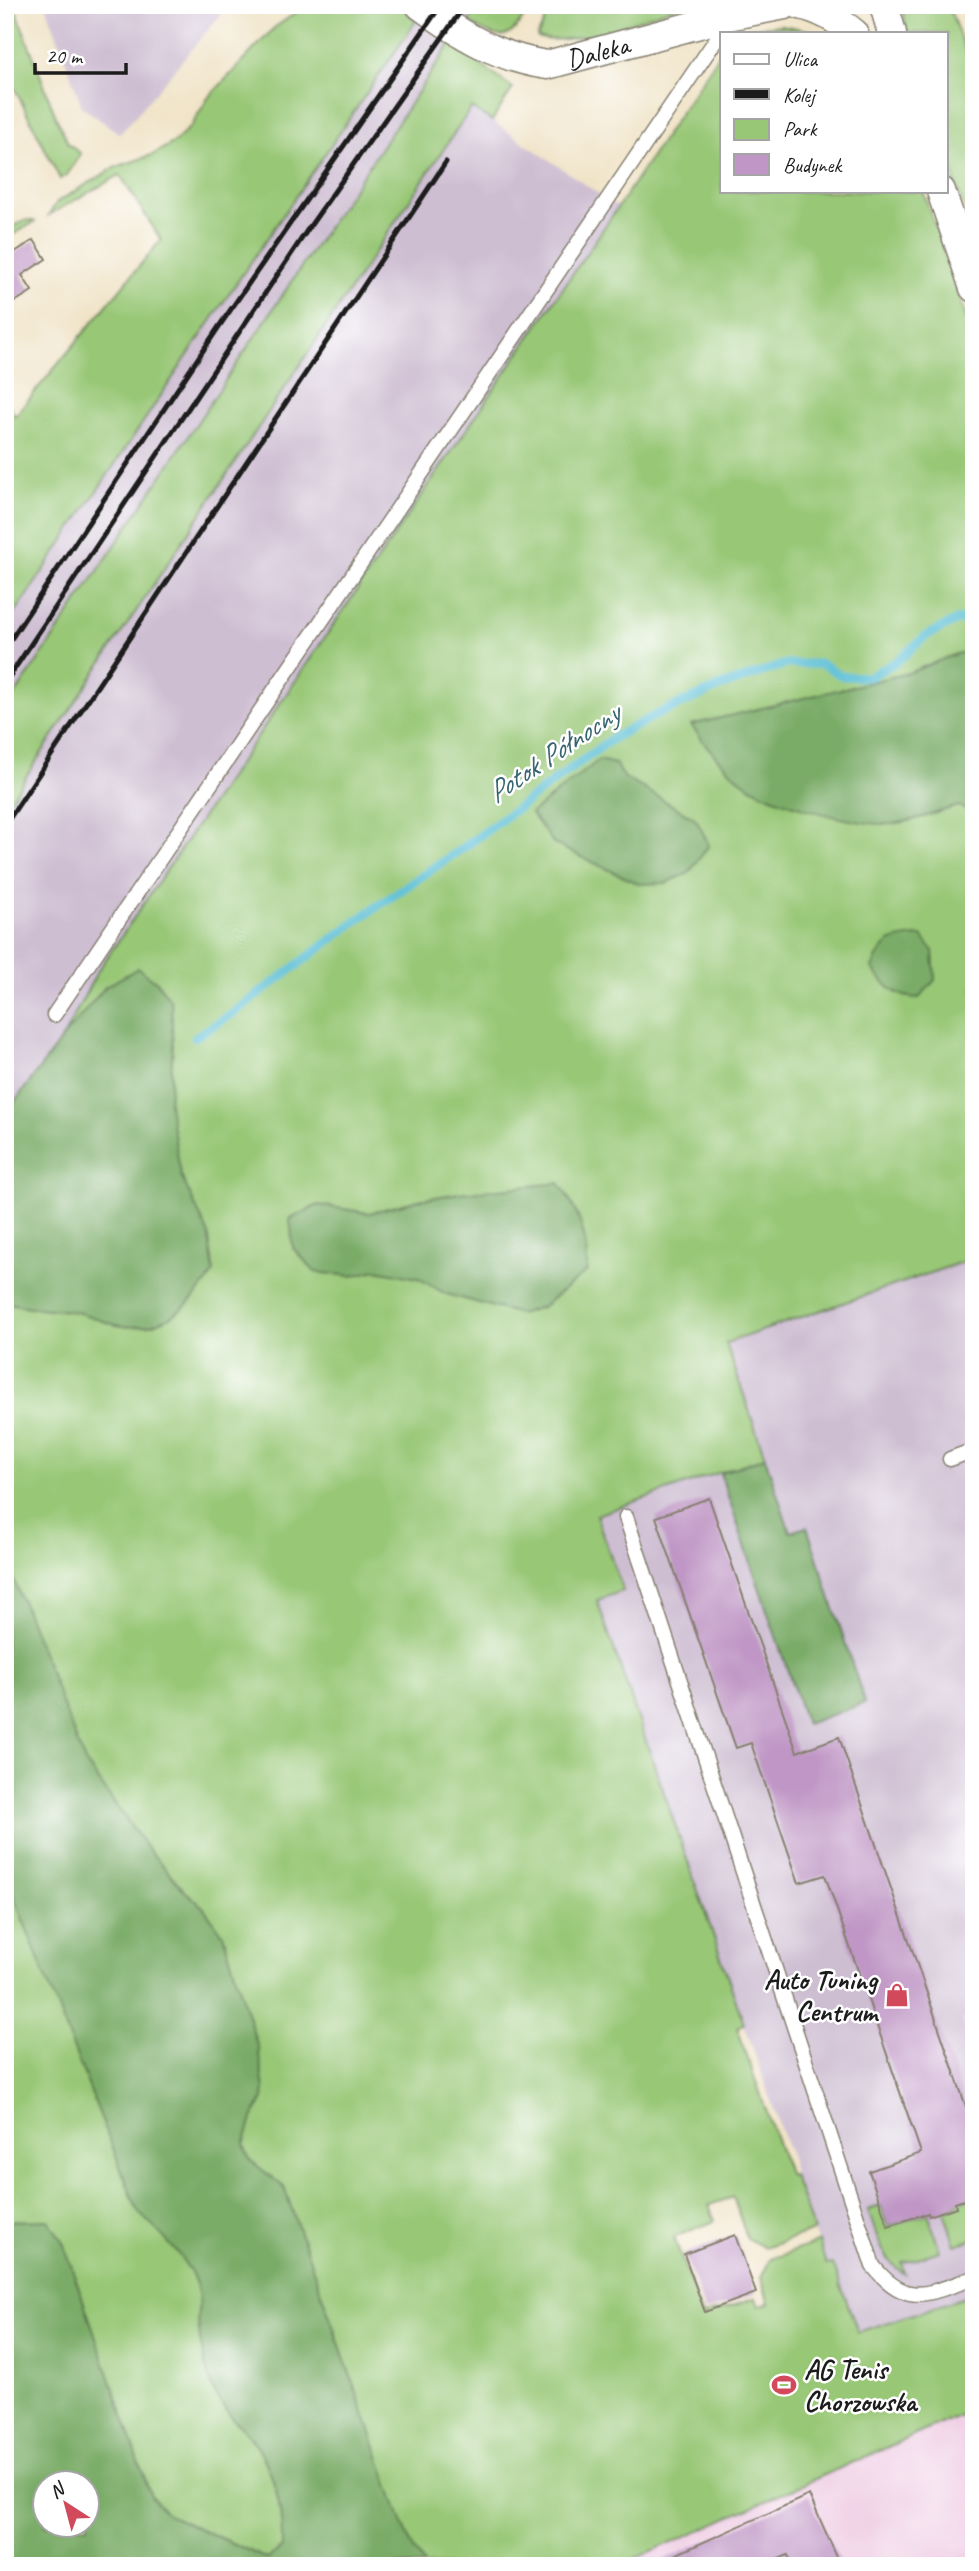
<svg xmlns="http://www.w3.org/2000/svg" width="979" height="2571" font-family="Caveat,sans-serif">
<style>
.built{fill:#f0d0e5}
.industrial{fill:#cebed2}
.green{fill:#98c776;stroke:#5a7249;stroke-width:2;fill-rule:evenodd}
.forest{fill:#7aac67;stroke:#4b6442;stroke-width:2;fill-rule:evenodd}
.lines{fill:none;stroke-linecap:round;stroke-linejoin:round}
.stream{stroke:#56bdd4;stroke-width:9}
.building{fill:#bf96c5}
.service-casing{stroke:#868071;stroke-width:17}
.minor-casing{stroke:#868071;stroke-width:31}
.service{stroke:#fff;stroke-width:14}
.minor{stroke:#fff;stroke-width:28}
.rail{stroke:#1c1c1c;stroke-width:5}
.labels{text-anchor:middle;dominant-baseline:central;stroke-width:5;stroke-linejoin:round;paint-order:stroke}
.street-label{font-size:28px;fill:#1c1c1c;stroke:#fff}
.poi-label{font-size:28px;font-weight:bold;fill:#1c1c1c;stroke:#fff;text-anchor:end}
.water-label{font-size:30px;font-style:italic;fill:#36646f;stroke:#fff}
</style>
<rect width="100%" height="100%" fill="#fff"/>
<filter id="ink" filterUnits="userSpaceOnUse"><feTurbulence type="fractalNoise" baseFrequency=".0143" numOctaves="2"/><feDisplacementMap in="SourceGraphic" scale="14" xChannelSelector="R" yChannelSelector="G"/><feConvolveMatrix kernelMatrix="1 2 1 2 8 2 1 2 1" color-interpolation-filters="sRGB"/></filter>
<filter id="wash" filterUnits="userSpaceOnUse"><feTurbulence type="fractalNoise" baseFrequency=".00686" numOctaves="4" result="noise"/><feDisplacementMap in="SourceGraphic" scale="28" xChannelSelector="R" yChannelSelector="G"/><feGaussianBlur stdDeviation="1.57" result="paint"/><feColorMatrix in="noise" values="0 0 0 0 0 0 0 0 0 0 0 0 0 0 0 0 0 1.4 0 .05"/><feComposite in="paint" operator="in"/></filter>
<g filter="url(#wash)">
<rect width="100%" height="100%" fill="#f0e3c6"/>
<g class="built">
<path d="M974 2016V2057L961 2020Z"/>
<path d="M974 2409V2566H618L725 2518Z"/>
</g>
<g class="industrial">
<path d="M46 5H229L120 134 82 107Z"/>
<path d="M443 5H481L468 22Z"/>
<path d="M416 21 451 43 5 710V628L229 294Z"/>
<path d="M472 107 618 207 97 972 63 1037 5 1115V808Z"/>
<path d="M974 1258V2016L961 2020 974 2057V2294L858 2333 834 2264 826 2266 793 2175 790 2156 597 1600 623 1590 596 1515 720 1473 806 1724 865 1704 807 1527 790 1532 725 1343Z"/>
</g>
<g class="green">
<path d="M5 5H14L56 117 68 143 81 154 67 175 60 179 9 77H5Z"/>
<path d="M307 5H400L416 21 229 294 5 628V399L15 416 161 240 120 175 49 215 57 202 116 167 152 155 176 141 191 126 208 98 274 28Z"/>
<path d="M481 5H530C510 44 503 42 468 22Z"/>
<path d="M552 5H681C644 17 573 49 537 37Z"/>
<path d="M902 5H948L974 73V237L946 155V33H907Z"/>
<path d="M782 25 821 33H741L751 28Z"/>
<path d="M451 43 513 88 492 121 471 108 5 808V710Z"/>
<path d="M722 50V191H923L974 340V1258L726 1343 765 1457 596 1515 623 1591 597 1600 744 2024 737 2027 789 2176 793 2175 814 2231 765 2248 747 2238 733 2197 709 2205 715 2221 674 2237 702 2316 756 2298 759 2306 769 2303 761 2278 770 2259 819 2242 826 2265 833 2264 858 2332 974 2294V2409L618 2566H5V1115L63 1037 97 972 618 207ZM46 2484H88V2526H46Z"/>
<path d="M30 220 35 222 5 239V231L23 221Z"/>
<path d="M974 2197V2239L955 2245 944 2211 956 2207 955 2203Z"/>
<path d="M881 2206 888 2226 928 2213 940 2251 902 2263 905 2274C881 2260 877 2235 868 2210Z"/>
</g>
<g class="forest">
<path d="M974 650V813L959 806C936 812 915 822 891 824 857 826 769 802 742 781 723 766 705 745 691 725L908 673 956 654Z"/>
<path d="M599 760 615 764 625 778 696 819 709 845 689 873 666 883 639 884 554 844 531 813Z"/>
<path d="M922 936 933 951 935 980 919 998C896 998 885 986 872 968 883 940 893 937 922 936Z"/>
<path d="M138 968 157 982 171 1001 173 1046 169 1105 181 1176 208 1232 214 1272C192 1305 164 1332 122 1326 106 1324 91 1315 75 1312 51 1308 28 1309 5 1302V1115L63 1037 105 987Z"/>
<path d="M559 1183C579 1212 588 1236 587 1271L542 1307 519 1314 446 1294 418 1278 376 1270 352 1276 315 1272 293 1248 290 1219 318 1205 369 1213 418 1200 459 1193Z"/>
<path d="M765 1457 790 1532 807 1527 865 1703 806 1724 720 1473Z"/>
<path d="M5 1557 85 1762 147 1848 184 1890 203 1907 223 1934 258 2048 264 2089 263 2099 252 2119 244 2145 250 2160 284 2187 404 2527 413 2548 425 2566H5V2221L48 2220 63 2242 151 2496 168 2515 268 2559 282 2548C283 2510 275 2468 250 2437 239 2424 225 2413 216 2396 204 2372 200 2346 198 2319 198 2310 199 2301 198 2292 194 2265 157 2230 138 2212L5 1874ZM46 2484H88V2526H46Z"/>
</g>
<g class="lines">
<path class="stream" d="M195 1037 232 1014 356 921 467 845 613 738 660 713 722 686 786 664H822L842 676 869 677 897 661 926 636 957 620H974"/>
</g>
<g id="blocks">
<g class="building">
<path d="M34 240 46 259 22 275 32 291 5 308V248L10 255Z"/>
<path d="M709 1498 797 1752 839 1737 974 2130V2197L955 2203 956 2207 929 2216 928 2213 888 2226 869 2171 921 2153 825 1875 799 1883 751 1743 736 1748 656 1517Z"/>
<path d="M735 2235 756 2293 705 2312 684 2254Z"/>
<path d="M809 2495 841 2566H793L788 2555 762 2566H650Z"/>
</g>
</g>
</g>
<g filter="url(#ink)">
<use href="#blocks" fill-opacity="0" stroke="#868071" stroke-width="2"/>
<g class="lines">
<g class="service-casing">
<g id="service">
<path d="M54 1015 730 19"/>
<path d="M950 1459 974 1450"/>
<path d="M626 1517 873 2266C908 2309 928 2293 974 2278"/>
</g>
</g>
<g class="minor-casing">
<g id="minor">
<path id="s1" d="M420 5C459 34 498 58 547 65L733 15 785 5"/>
<path d="M800 5C820 9 838 20 854 33"/>
<path d="M884 5 892 33"/>
<path d="M941 191 974 288"/>
</g>
</g>
<use href="#service" class="service"/>
<use href="#minor" class="minor"/>
<g class="rail">
<path d="M5 648 218 328 441 5"/>
<path d="M5 683 308 229 465 5"/>
<path d="M5 825 446 162"/>
</g>
</g>
</g>
<defs>
<g id="shop-bare" transform="scale(1.89)"><path d="M-5-2.5h2.3a2.7 3.5 0 0 1 5.4 0H5L5.5 6h-11ZM-1.5-2.5h3a1.5 2.3 0 0 0-3 0Z" fill="#d1495b" stroke="#fff" stroke-width="2.5" paint-order="stroke"/></g>
<g id="stadium-bare" transform="scale(1.89)"><path d="M0-5a6.5 5 0 1 0 0 10a6.5 5 0 1 0 0-10ZM-3.5-1.8h7v3.6h-7Z" fill="#d1495b" stroke="#fff" stroke-width="2.5" paint-order="stroke"/></g>
</defs>
<g fill-rule="evenodd">
<use href="#shop-bare" x="897" y="1995"/>
<use href="#stadium-bare" x="784" y="2385"/>
</g>
<g class="labels">
<g class="street-label">
<text stroke="none"><textPath href="#s1" startOffset="194">Daleka</textPath></text>
</g>
<g class="poi-label">
<text x="877" y="1979">Auto Tuning<tspan x="877" dy="32">Centrum</tspan></text>
<text x="804" y="2369" text-anchor="start">AG Tenis<tspan x="804" dy="32">Chorzowska</tspan></text>
</g>
<g class="water-label">
<text transform="translate(553 753) rotate(-34)">Potok Północny</text>
</g>
</g>
<rect width="979" height="2571" fill="none" stroke="#fff" stroke-width="28"/>
<rect x="720" y="32" width="228" height="161" fill="#ffffff" stroke="#a4a4a4" stroke-width="2"/>
<rect x="734" y="54" width="35" height="10" fill="#ffffff" stroke="#a4a4a4" stroke-width="2"/>
<text x="783" y="66" font-size="21" fill="#1c1c1c">Ulica</text>
<rect x="734" y="89" width="35" height="10" fill="#1c1c1c" stroke="#a4a4a4" stroke-width="2"/>
<text x="783" y="102" font-size="21" fill="#1c1c1c">Kolej</text>
<rect x="734" y="119" width="35" height="21" fill="#98c776" stroke="#a4a4a4" stroke-width="2"/>
<text x="783" y="136" font-size="21" fill="#1c1c1c">Park</text>
<rect x="734" y="154" width="35" height="21" fill="#bf96c5" stroke="#a4a4a4" stroke-width="2"/>
<text x="783" y="172" font-size="21" fill="#1c1c1c">Budynek</text>
<g transform="translate(66 2504) rotate(324)"><circle r="33" fill="#ffffff" stroke="#a4a4a4" stroke-width="2"/>
<path d="M0-5L12 26L0 18L-12 26Z" fill="#d1495b"/>
<text y="-10" font-size="19" font-weight="bold" text-anchor="middle" fill="#1c1c1c">N</text>
</g>
<path d="M35 63v10h91v-10" fill="none" stroke="#1c1c1c" stroke-width="3.5"/>
<text x="46" y="63" font-size="21" fill="#1c1c1c" stroke="#ffffff" stroke-width="5" paint-order="stroke">20 m</text>
</svg>
